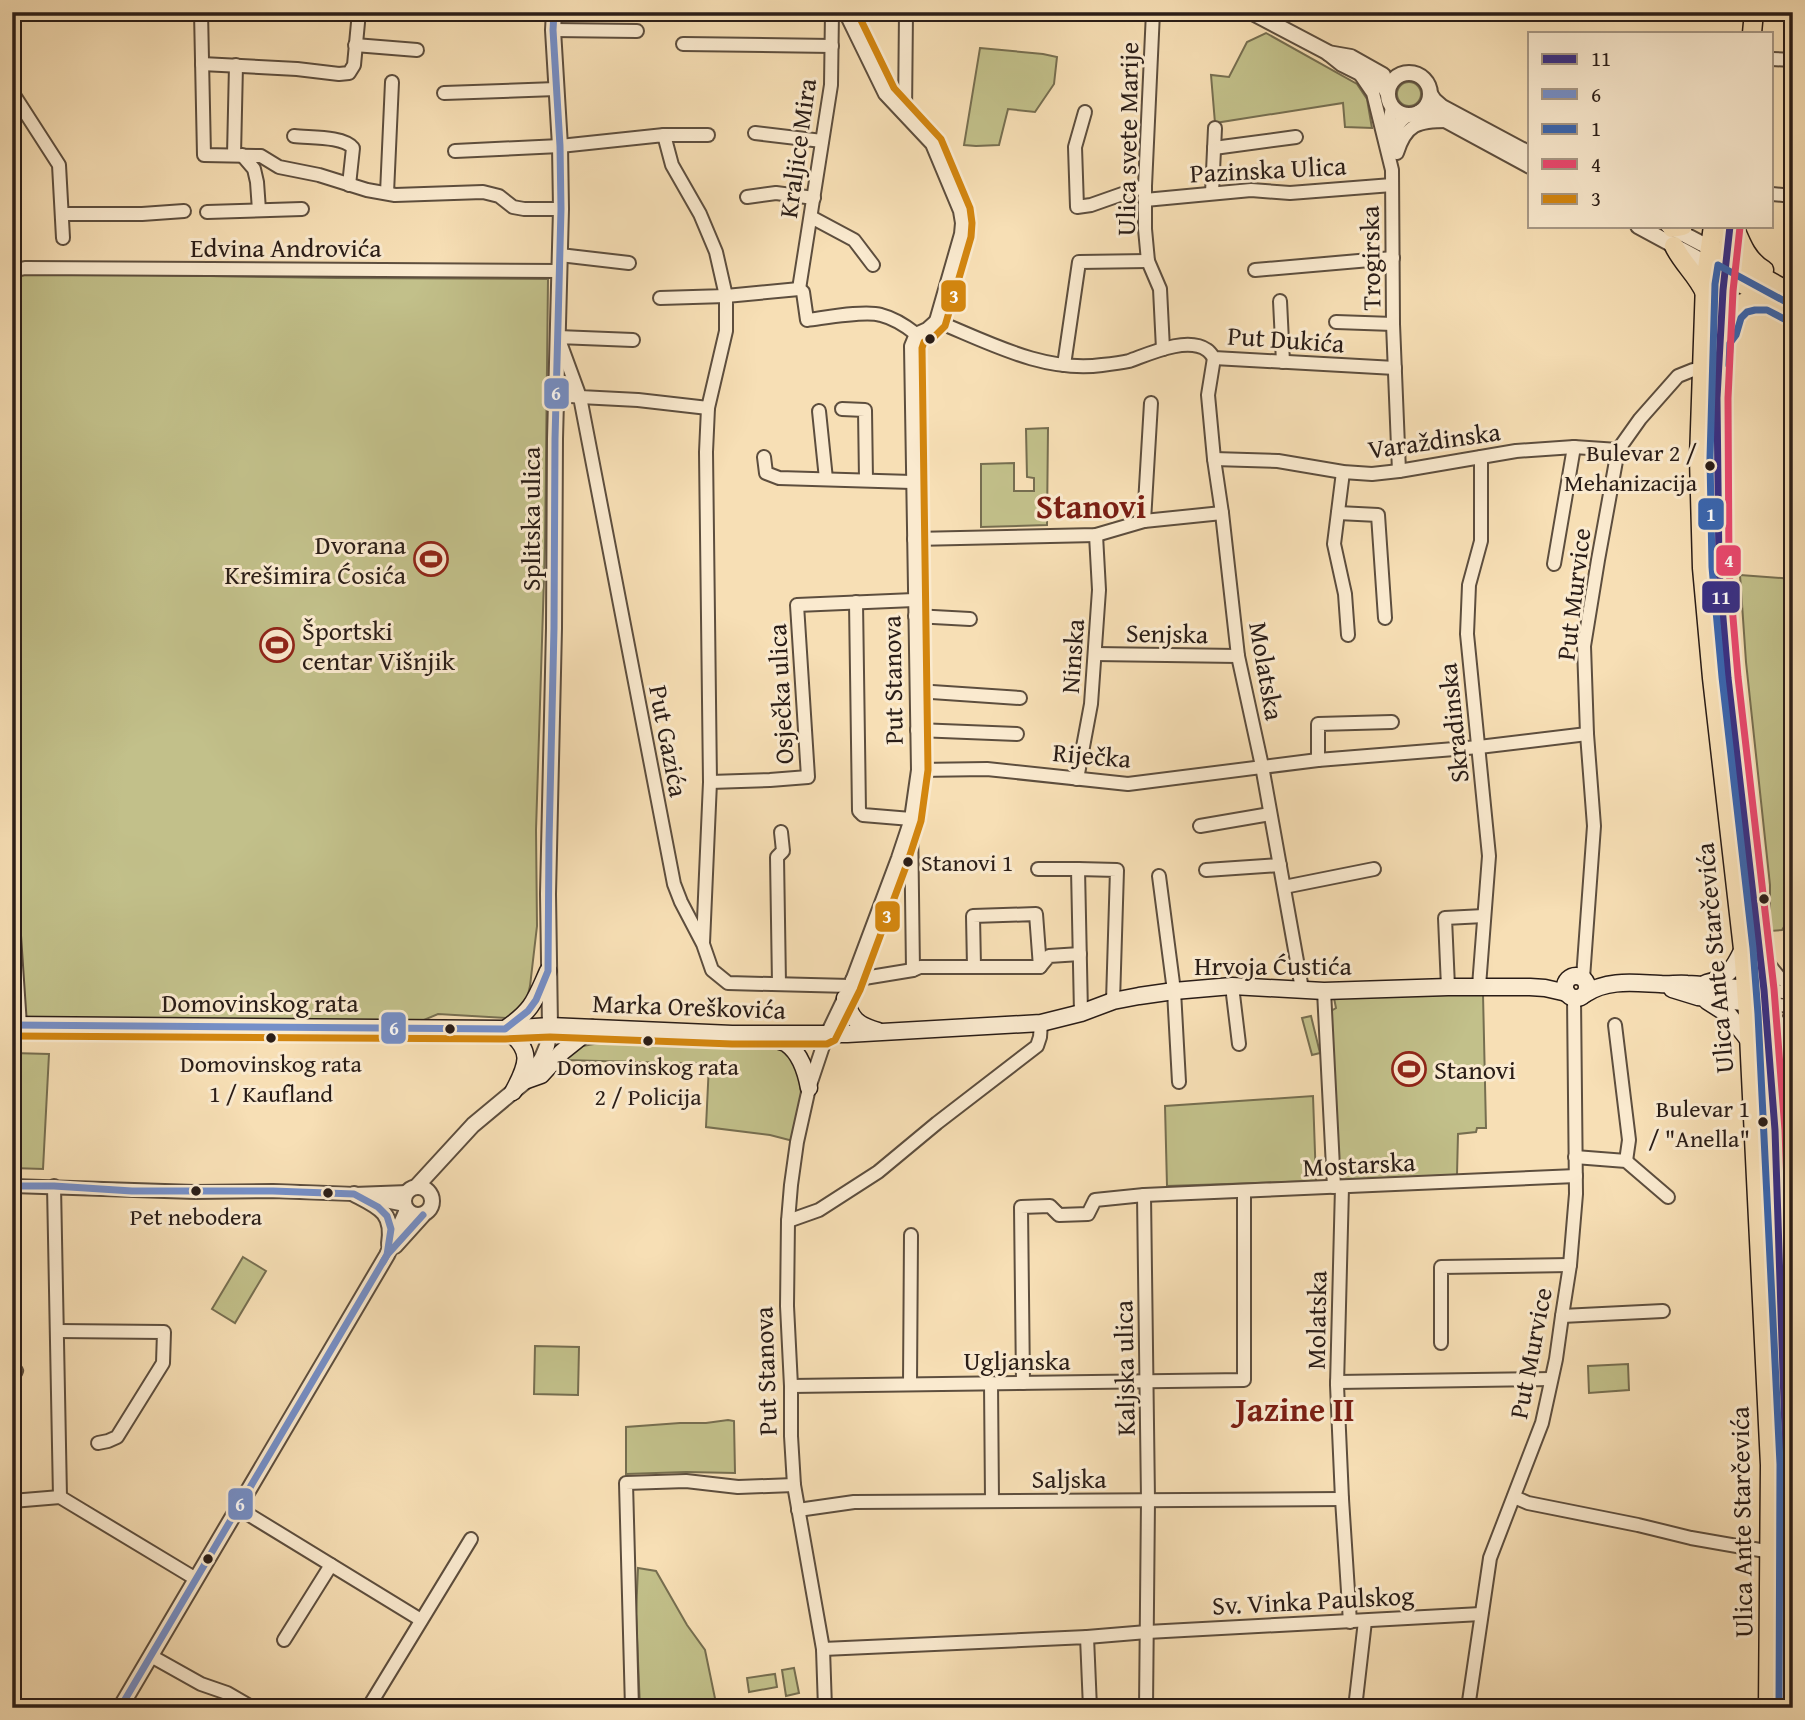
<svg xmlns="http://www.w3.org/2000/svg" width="1805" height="1720" font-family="'Gentium Book Plus',serif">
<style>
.green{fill:#c2c08a;stroke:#766e50;stroke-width:2}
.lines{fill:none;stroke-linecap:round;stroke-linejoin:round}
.minor-casing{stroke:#5d4e3e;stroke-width:16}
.tertiary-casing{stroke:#5d4e3e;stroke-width:18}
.secondary-casing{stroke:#2a1d17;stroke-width:19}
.primary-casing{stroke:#2a1d17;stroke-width:21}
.minor{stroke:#faeacf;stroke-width:12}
.tertiary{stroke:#faeacf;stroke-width:14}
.secondary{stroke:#faeacf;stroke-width:16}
.primary{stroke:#f7dfb5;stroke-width:18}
.bus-1-casing{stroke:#faeacf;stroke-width:12}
.bus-2-casing{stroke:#faeacf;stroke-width:12}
.bus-3-casing{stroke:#faeacf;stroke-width:12}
.bus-4-casing{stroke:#faeacf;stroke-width:12}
.bus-5-casing{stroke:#faeacf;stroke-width:12}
.bus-1{stroke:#393186;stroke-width:7}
.bus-2{stroke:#758fc8;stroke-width:7}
.bus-3{stroke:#3a66af;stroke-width:7}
.bus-4{stroke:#ea486f;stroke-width:7}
.bus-5{stroke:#d3860f;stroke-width:7}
.bus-dot{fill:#2a1d17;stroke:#faeacf;stroke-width:2.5}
.labels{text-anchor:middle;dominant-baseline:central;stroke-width:6;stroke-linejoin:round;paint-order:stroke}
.bus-label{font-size:24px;fill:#2a1d17;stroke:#faeacf}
.street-label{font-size:26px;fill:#2a1d17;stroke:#faeacf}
.poi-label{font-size:26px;fill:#2a1d17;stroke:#faeacf;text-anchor:start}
.district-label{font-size:33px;font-weight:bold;fill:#7a1f14;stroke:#faeacf}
.line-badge{stroke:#faeacf;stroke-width:2.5}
.badge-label{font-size:19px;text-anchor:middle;font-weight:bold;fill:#fff}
</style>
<rect width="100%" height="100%" fill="#f7dfb5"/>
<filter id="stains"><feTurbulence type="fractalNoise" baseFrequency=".00286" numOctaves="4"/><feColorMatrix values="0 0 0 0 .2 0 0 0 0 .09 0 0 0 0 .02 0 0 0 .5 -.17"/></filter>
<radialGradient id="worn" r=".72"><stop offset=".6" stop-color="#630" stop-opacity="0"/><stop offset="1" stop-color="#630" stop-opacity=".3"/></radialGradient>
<g class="green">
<path d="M1266 33 1357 84 1367 99 1372 128 1345 127 1343 103 1215 123 1211 75 1229 77 1247 42Z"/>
<path d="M980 48 1043 54 1057 57 1054 84 1035 112 1008 109 999 145 976 146 964 145Z"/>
<circle cx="1409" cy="94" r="12"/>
<path d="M23 273 337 278 548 279 545 547 536 830 537 926 530 986 527 999 522 1008 506 1018 438 1014 405 1028 20 1025 12 900V280L15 277Z"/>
<path d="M1048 428 1047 525 981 527V464L1014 463V491H1034V478L1027 477 1026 429Z"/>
<path d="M1740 575 1793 579V913L1782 930 1770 931V885L1746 662Z"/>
<path d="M1483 994 1486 1128H1477L1476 1132 1458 1134 1457 1175 1337 1180 1331 1011 1336 1008 1334 998Z"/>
<path d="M1311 1016 1320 1053 1312 1055 1302 1018Z"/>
<path d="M750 1034 795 1046 803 1108 797 1142 770 1135 706 1127 709 1064 563 1060 577 1047 622 1039Z"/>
<path d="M12 1053 49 1054 43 1169 12 1168Z"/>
<path d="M1313 1096 1316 1181 1167 1186 1165 1106Z"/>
<path d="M243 1257 266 1271 235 1323 212 1309Z"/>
<path d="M535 1346 579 1347 578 1395 534 1394Z"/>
<path d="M1628 1364 1629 1390 1589 1393 1588 1366Z"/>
<path d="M728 1420 734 1421 735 1473 686 1472 626 1474V1427L680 1423H706Z"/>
<path d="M638 1568 656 1571 687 1625 705 1650 717 1708H640L636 1614Z"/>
<path d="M794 1668 799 1693 786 1696 782 1670Z"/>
<path d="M775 1674 777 1687 749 1692 747 1678Z"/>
</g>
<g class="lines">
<g class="minor-casing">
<g id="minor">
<path d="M201 12 204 155 261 156 279 167 319 175 367 190 395 195 483 192 499 196 513 207 524 209H561"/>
<path d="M845 12 885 94 932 144 960 211 962 223 961 234 936 321"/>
<path d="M1153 12 1145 186V229L1148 261 1160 289 1163 349"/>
<path d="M1271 22 1275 12"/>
<path d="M553 30 637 31"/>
<path d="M683 44 832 46"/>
<path d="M355 45 417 50"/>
<path d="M1772 59 1793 60"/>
<path d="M202 64 297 69 339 74 349 73 354 65 359 12"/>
<path d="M1360 74 1373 93 1392 170 1393 324 1399 471"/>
<path d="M12 92 59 165 63 238"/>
<path d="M444 93 556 89"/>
<path d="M1085 112 1075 147 1077 207 1091 205 1145 186"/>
<path d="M905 114 906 12"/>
<path d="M755 133 822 141"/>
<path d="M664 135H708"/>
<path d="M294 136C310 138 343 136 353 148L349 185"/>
<path d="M1386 139 1392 107"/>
<path d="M1396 147C1394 133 1396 122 1409 115"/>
<path d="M1214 148 1296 137"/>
<path d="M455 151 560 146 664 135 672 165 700 214 716 252 726 296 660 298"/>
<path d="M1397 153C1406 124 1418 121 1447 121"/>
<path d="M234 155 236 65"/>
<path d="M242 155 254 169 257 182 259 210"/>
<path d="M387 193 392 82"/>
<path d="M1212 193 1215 128"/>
<path d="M1772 194 1793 196"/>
<path d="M747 197 776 193 814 198"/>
<path d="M1145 200 1251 190 1290 193 1392 185"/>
<path d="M207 212 302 209"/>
<path d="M63 214H142L184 211"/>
<path d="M811 217 854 240 873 265"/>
<path d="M560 255 629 263"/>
<path d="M1255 270 1393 258"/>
<path d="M12 271 25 268 559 271"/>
<path d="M799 289 831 85 832 12"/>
<path d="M799 289 803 292 807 320C824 318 865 310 881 315 893 318 906 326 916 334"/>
<path d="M1280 301 1283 362"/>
<path d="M936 321C988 342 1044 373 1102 365 1111 364 1120 363 1129 361 1149 354 1187 336 1207 350 1210 352 1212 355 1214 358L1395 368"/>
<path d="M1336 322 1393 324"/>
<path d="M633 340 558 337 580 397 638 400 708 408 726 331V296L799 289"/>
<path d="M1214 358 1208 395 1214 459 1222 513 1238 656 1262 766 1302 989"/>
<path d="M1064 365 1079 262 1148 261"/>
<path d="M556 394 580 397 674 884 681 902 703 944 712 970 728 983 850 986"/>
<path d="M842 409 865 410 866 480"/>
<path d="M819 411 826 479"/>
<path d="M764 457 766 473 779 478 912 482"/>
<path d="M1214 459 1278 461 1343 472 1372 474 1399 471 1516 451 1574 447 1618 450"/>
<path d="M1343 472 1334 544 1345 594 1348 635"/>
<path d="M1338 513 1378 515 1385 618"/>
<path d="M1144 521 1151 403"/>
<path d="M914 539 1096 535 1144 521 1222 513"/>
<path d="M1554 564 1574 447"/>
<path d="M856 602 859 811 863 815 911 819 913 970"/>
<path d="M915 616 970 619"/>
<path d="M1095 654 1238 656"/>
<path d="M917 691 1020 698"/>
<path d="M917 730 1017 734"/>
<path d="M1318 760V724L1392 722"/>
<path d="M918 770 987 769 1128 784 1318 760 1479 747 1587 734"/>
<path d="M1077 779 1091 704 1099 590 1096 535"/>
<path d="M710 782 770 780 808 777 797 605 914 600"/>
<path d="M1200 826 1270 814"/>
<path d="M1038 869H1078"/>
<path d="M1206 870 1280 865"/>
<path d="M1159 876 1174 991 1179 1082"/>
<path d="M1284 887 1374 869"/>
<path d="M12 906 20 1025"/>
<path d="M703 943 710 782 706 452 708 408"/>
<path d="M1761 955 1779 977 1793 987"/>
<path d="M974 967 973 916 1036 914 1040 967"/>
<path d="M1583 978 1594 826 1587 734 1584 646 1598 560 1618 450 1640 419 1678 376 1693 370 1702 371"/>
<path d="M852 980 913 970 920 967H1040L1049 956 1080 954"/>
<path d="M779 984 777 857 783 851 781 832"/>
<path d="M1232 986 1239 1044"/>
<path d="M1479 986 1489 856 1467 634 1469 585 1481 541V457"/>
<path d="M1448 987 1445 918 1484 916"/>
<path d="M1764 990 1793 993"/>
<path d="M1324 991 1334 1187"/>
<path d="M1765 1004 1793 1006"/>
<path d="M1081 1013 1078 869 1117 870 1113 1001"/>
<path d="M1615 1025 1629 1140 1626 1161"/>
<path d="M1767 1042 1793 1015"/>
<path d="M1575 1157 1626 1161 1668 1197"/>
<path d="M12 1186 195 1192 273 1191 354 1194 408 1192"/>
<path d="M54 1186 60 1497"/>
<path d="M1342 1187 1337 1385 1342 1499 1350 1622"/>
<path d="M1144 1195 1148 1500 1146 1708"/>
<path d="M371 1198 405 1205"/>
<path d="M788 1221 819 1210 878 1172 937 1123 1037 1046 1040 1037 1041 1023"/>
<path d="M1562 1316 1663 1311"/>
<path d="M58 1331 164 1332 163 1363 117 1437 108 1441 98 1443"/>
<path d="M1441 1343V1267L1570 1265"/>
<path d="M12 1367 16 1371 12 1378"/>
<path d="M1337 1382 1551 1379"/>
<path d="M991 1383 992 1500"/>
<path d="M1023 1383 1021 1207 1050 1206 1059 1215 1088 1214 1095 1200 1144 1195 1576 1176"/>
<path d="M910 1384 911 1235"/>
<path d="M791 1386 1244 1380V1192"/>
<path d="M1514 1497 1528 1503 1638 1525 1691 1538 1777 1553"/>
<path d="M12 1501 60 1497 196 1579"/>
<path d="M238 1508 421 1620"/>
<path d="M798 1510 854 1502 1342 1499"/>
<path d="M1087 1637 1147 1632 1481 1614"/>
<path d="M284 1640 331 1565"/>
<path d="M823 1649 1087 1637 1090 1708"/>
<path d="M151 1656 201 1684 227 1693 253 1708"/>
<path d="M368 1708 471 1539"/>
<path d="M632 1708 626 1483 686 1481 738 1487 794 1485"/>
<path d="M825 1708 823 1649 794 1485 791 1436V1386L787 1306 788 1221 791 1185 797 1142 809 1088 827 1034 850 986 898 858 911 819 918 770 911 346 916 334 927 329 936 321"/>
<path d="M1355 1708 1365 1621"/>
<path d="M1468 1708 1490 1558 1542 1423 1556 1359 1562 1316 1570 1265 1576 1194 1574 998"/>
</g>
</g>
<g class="tertiary-casing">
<g id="tertiary">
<path d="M1251 12 1327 52 1342 64 1374 80 1385 88 1388 94"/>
<path d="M1328 53 1351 57 1383 75"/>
<circle cx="1409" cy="94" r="21"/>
<path d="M1430 94 1434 100 1442 107 1530 154"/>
<path d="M1420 112 1431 113 1438 116 1530 166"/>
<path d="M1638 226 1708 264"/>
<path d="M1668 226 1710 248"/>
<circle cx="418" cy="1201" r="14"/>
<path d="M416 1187 473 1125 527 1080 542 1058 547 1046 550 1026 548 894 554 628 555 439 561 209 560 146 553 30 554 12"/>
<path d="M354 1194C379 1207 394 1212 389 1244"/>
<path d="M395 1246 423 1215"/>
<path d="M120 1708 387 1255 407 1210"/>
</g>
</g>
<g class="secondary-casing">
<g id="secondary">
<circle cx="1576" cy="987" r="11"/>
<path d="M1706 983C1729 978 1733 969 1743 949"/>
<path d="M1672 989 1698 997 1760 1004"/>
<path d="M1585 994C1608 979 1634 983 1660 984 1669 985 1678 983 1687 984 1711 985 1735 988 1758 990"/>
<path d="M845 998C851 1019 857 1025 878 1031"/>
<path d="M1707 1001 1729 1015 1750 1042"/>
<path d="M12 1025 505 1029 550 1026 732 1034H847L1041 1023 1081 1013 1113 1001 1139 996 1174 991 1232 986 1324 991 1448 987H1530L1545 988 1567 993"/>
<path d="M505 1029C533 1010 535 1000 548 971"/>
<path d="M505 1029C534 1050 528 1064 513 1092"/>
<path d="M770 1038C775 1040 783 1041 787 1044 801 1054 806 1072 809 1088"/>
<path d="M527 1080 541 1075 562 1052 592 1028"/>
<path d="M12 1705 18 1708"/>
</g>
</g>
<g class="primary-casing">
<g id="primary">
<path d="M1752 33 1754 12"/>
<path d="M1713 226 1705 283 1699 458 1702 568 1712 678 1743 949 1748 1015 1770 1465 1768 1708"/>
<path d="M1730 226 1723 290 1717 398 1719 570 1728 678 1764 990 1775 1130 1789 1553 1787 1708"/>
<path d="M1734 226C1741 243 1747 260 1764 270"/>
<path d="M1672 228 1683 226"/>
<path d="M1674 246C1682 263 1697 275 1705 293"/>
<path d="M1719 253 1793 294"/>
<path d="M1717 270 1793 312"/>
<path d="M1726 330C1732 305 1742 298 1768 300"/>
</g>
</g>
<use href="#minor" class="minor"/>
<use href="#tertiary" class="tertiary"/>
<use href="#secondary" class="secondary"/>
<use href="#primary" class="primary"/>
<g class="bus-1-casing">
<path id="bus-1" d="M1730 226 1723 290 1717 398 1719 570 1728 678 1764 990 1775 1130 1789 1553 1787 1708"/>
</g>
<g class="bus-2-casing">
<g id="bus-2">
<path d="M12 1025 505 1029 528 1011 536 1000 548 971 549 841 554 628 555 439 561 209 560 146 553 30 554 12"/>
<path d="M12 1186H54L132 1191H273L354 1194 378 1207 387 1216 391 1229 387 1255 120 1708"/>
<path d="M383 1262 387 1255 423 1215"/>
</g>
</g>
<g class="bus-3-casing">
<g id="bus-3">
<path d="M1729 365 1730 343 1736 335 1741 318 1747 312 1755 310H1767L1788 321"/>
<path d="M1779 1708 1780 1464 1758 1014 1753 948 1722 677 1712 567 1710 458 1715 284 1718 265 1788 303"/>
</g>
</g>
<g class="bus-4-casing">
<path id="bus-4" d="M1740 227 1733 291 1728 398 1729 570 1738 677 1774 989 1785 1130 1793 1349"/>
</g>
<g class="bus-5-casing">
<path id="bus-5" d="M12 1036 505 1039 550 1037 732 1044H827L835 1040 860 990 908 861 921 821 928 770 922 348 924 342 933 338 945 326 971 237 972 223 970 208 941 139 894 88 857 12"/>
</g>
<use href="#bus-1" class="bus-1"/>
<use href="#bus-2" class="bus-2"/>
<use href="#bus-3" class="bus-3"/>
<use href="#bus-4" class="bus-4"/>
<use href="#bus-5" class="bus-5"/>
</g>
<defs>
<g id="stadium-ring" transform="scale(1.75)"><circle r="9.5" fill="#faeacf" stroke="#8f2418" stroke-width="1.5"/><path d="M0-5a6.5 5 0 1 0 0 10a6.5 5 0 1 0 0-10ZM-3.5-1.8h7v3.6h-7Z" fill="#8f2418"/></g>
</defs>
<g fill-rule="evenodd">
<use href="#stadium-ring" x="431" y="559"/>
<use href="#stadium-ring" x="277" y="645"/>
<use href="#stadium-ring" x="1409" y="1069"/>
</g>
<g class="bus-dot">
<circle cx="930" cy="339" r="6"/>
<circle cx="1710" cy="466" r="6"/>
<circle cx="908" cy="862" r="6"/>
<circle cx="1764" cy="899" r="6"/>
<circle cx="450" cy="1029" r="6"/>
<circle cx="271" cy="1038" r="6"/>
<circle cx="648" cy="1041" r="6"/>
<circle cx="1763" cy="1122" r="6"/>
<circle cx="196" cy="1191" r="6"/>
<circle cx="328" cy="1193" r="6"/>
<circle cx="208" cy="1559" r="6"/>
</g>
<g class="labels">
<g class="bus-label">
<text x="1697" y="452" text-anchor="end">Bulevar 2 /<tspan x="1697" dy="30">Mehanizacija</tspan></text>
<text x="921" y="862" text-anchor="start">Stanovi 1</text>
<text x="271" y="1063">Domovinskog rata<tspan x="271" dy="30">1 / Kaufland</tspan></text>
<text x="648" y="1066">Domovinskog rata<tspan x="648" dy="30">2 / Policija</tspan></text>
<text x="1750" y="1108" text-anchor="end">Bulevar 1<tspan x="1750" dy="30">/ "Anella"</tspan></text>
<text x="196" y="1216">Pet nebodera</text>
</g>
<g class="street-label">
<text transform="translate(1127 139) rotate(-89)">Ulica svete Marije</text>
<text transform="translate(797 148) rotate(-82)">Kraljice Mira</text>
<text transform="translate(1268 169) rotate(-3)">Pazinska Ulica</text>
<text x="286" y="247">Edvina Androvića</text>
<text transform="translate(1370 258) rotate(-91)">Trogirska</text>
<text transform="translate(1286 339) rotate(4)">Put Dukića</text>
<text transform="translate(1434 440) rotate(-8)">Varaždinska</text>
<text transform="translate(530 519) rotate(-90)">Splitska ulica</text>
<text transform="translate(1573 594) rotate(-83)">Put Murvice</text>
<text transform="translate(1167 633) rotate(1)">Senjska</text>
<text transform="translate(1072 656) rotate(-86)">Ninska</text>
<text transform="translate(1267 671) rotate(80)">Molatska</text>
<text transform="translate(892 680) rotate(-91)">Put Stanova</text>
<text transform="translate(780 694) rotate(-93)">Osječka ulica</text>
<text transform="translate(1453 723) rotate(-96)">Skradinska</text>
<text transform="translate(669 741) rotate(79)">Put Gazića</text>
<text transform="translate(1092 755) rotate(5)">Riječka</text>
<text transform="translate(1714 958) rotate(-95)">Ulica Ante Starčevića</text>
<text x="1273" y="965">Hrvoja Ćustića</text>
<text x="260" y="1002">Domovinskog rata</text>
<text transform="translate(689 1006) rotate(2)">Marka Oreškovića</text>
<text transform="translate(1359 1164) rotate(-3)">Mostarska</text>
<text transform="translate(1316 1320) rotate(-89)">Molatska</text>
<text transform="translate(1530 1353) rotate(-79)">Put Murvice</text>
<text x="1017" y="1360">Ugljanska</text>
<text transform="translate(1124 1368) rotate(-91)">Kaljska ulica</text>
<text transform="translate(765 1371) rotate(-92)">Put Stanova</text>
<text x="1069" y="1478">Saljska</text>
<text transform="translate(1741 1522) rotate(-91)">Ulica Ante Starčevića</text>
<text transform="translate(1313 1600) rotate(-3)">Sv. Vinka Paulskog</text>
</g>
<g class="poi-label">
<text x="406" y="544" text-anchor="end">Dvorana<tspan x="406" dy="30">Krešimira Ćosića</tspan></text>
<text x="302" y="630">Športski<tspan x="302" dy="30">centar Višnjik</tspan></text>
<text x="1434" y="1069">Stanovi</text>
</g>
<g class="district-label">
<text x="1091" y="506">Stanovi</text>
<text x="1295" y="1409">Jazine II</text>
</g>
</g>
<g class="line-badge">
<rect x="940" y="279" width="27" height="34" rx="7" fill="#d3860f"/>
<rect x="543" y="377" width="27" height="33" rx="7" fill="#758fc8"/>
<rect x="1697" y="497" width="28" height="34" rx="7" fill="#3a66af"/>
<rect x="1715" y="544" width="27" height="33" rx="7" fill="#ea486f"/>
<rect x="1701" y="580" width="40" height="34" rx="7" fill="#393186"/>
<rect x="874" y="900" width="27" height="33" rx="7" fill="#d3860f"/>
<rect x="380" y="1011" width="27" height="34" rx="7" fill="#758fc8"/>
<rect x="227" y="1487" width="27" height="34" rx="7" fill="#758fc8"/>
</g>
<g class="badge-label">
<text x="954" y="303">3</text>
<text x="556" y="400">6</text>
<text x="1711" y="521">1</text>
<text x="1729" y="567">4</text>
<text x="1721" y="604">11</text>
<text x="887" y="923">3</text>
<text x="394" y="1035">6</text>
<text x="240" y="1511">6</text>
</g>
<rect width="1805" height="1720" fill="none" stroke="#f7dfb5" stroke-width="42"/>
<rect x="14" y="14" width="1777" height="1692" fill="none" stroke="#2a1d17" stroke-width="3.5"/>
<rect x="21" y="21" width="1763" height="1678" fill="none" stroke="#2a1d17" stroke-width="2"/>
<rect x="1528" y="32" width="245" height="196" fill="#faeacf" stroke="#a79885" stroke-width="2"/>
<rect x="1542" y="54" width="35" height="10" fill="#393186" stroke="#a79885" stroke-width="2"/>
<text x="1591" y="66" font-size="21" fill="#2a1d17">11</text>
<rect x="1542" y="89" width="35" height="10" fill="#758fc8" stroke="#a79885" stroke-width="2"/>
<text x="1591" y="102" font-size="21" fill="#2a1d17">6</text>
<rect x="1542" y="124" width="35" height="10" fill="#3a66af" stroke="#a79885" stroke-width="2"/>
<text x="1591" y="136" font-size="21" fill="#2a1d17">1</text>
<rect x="1542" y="159" width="35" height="10" fill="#ea486f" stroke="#a79885" stroke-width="2"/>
<text x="1591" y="172" font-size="21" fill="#2a1d17">4</text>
<rect x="1542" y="194" width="35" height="10" fill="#d3860f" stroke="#a79885" stroke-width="2"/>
<text x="1591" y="206" font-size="21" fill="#2a1d17">3</text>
<rect width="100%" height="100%" filter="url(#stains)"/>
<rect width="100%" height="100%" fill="url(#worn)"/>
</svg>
